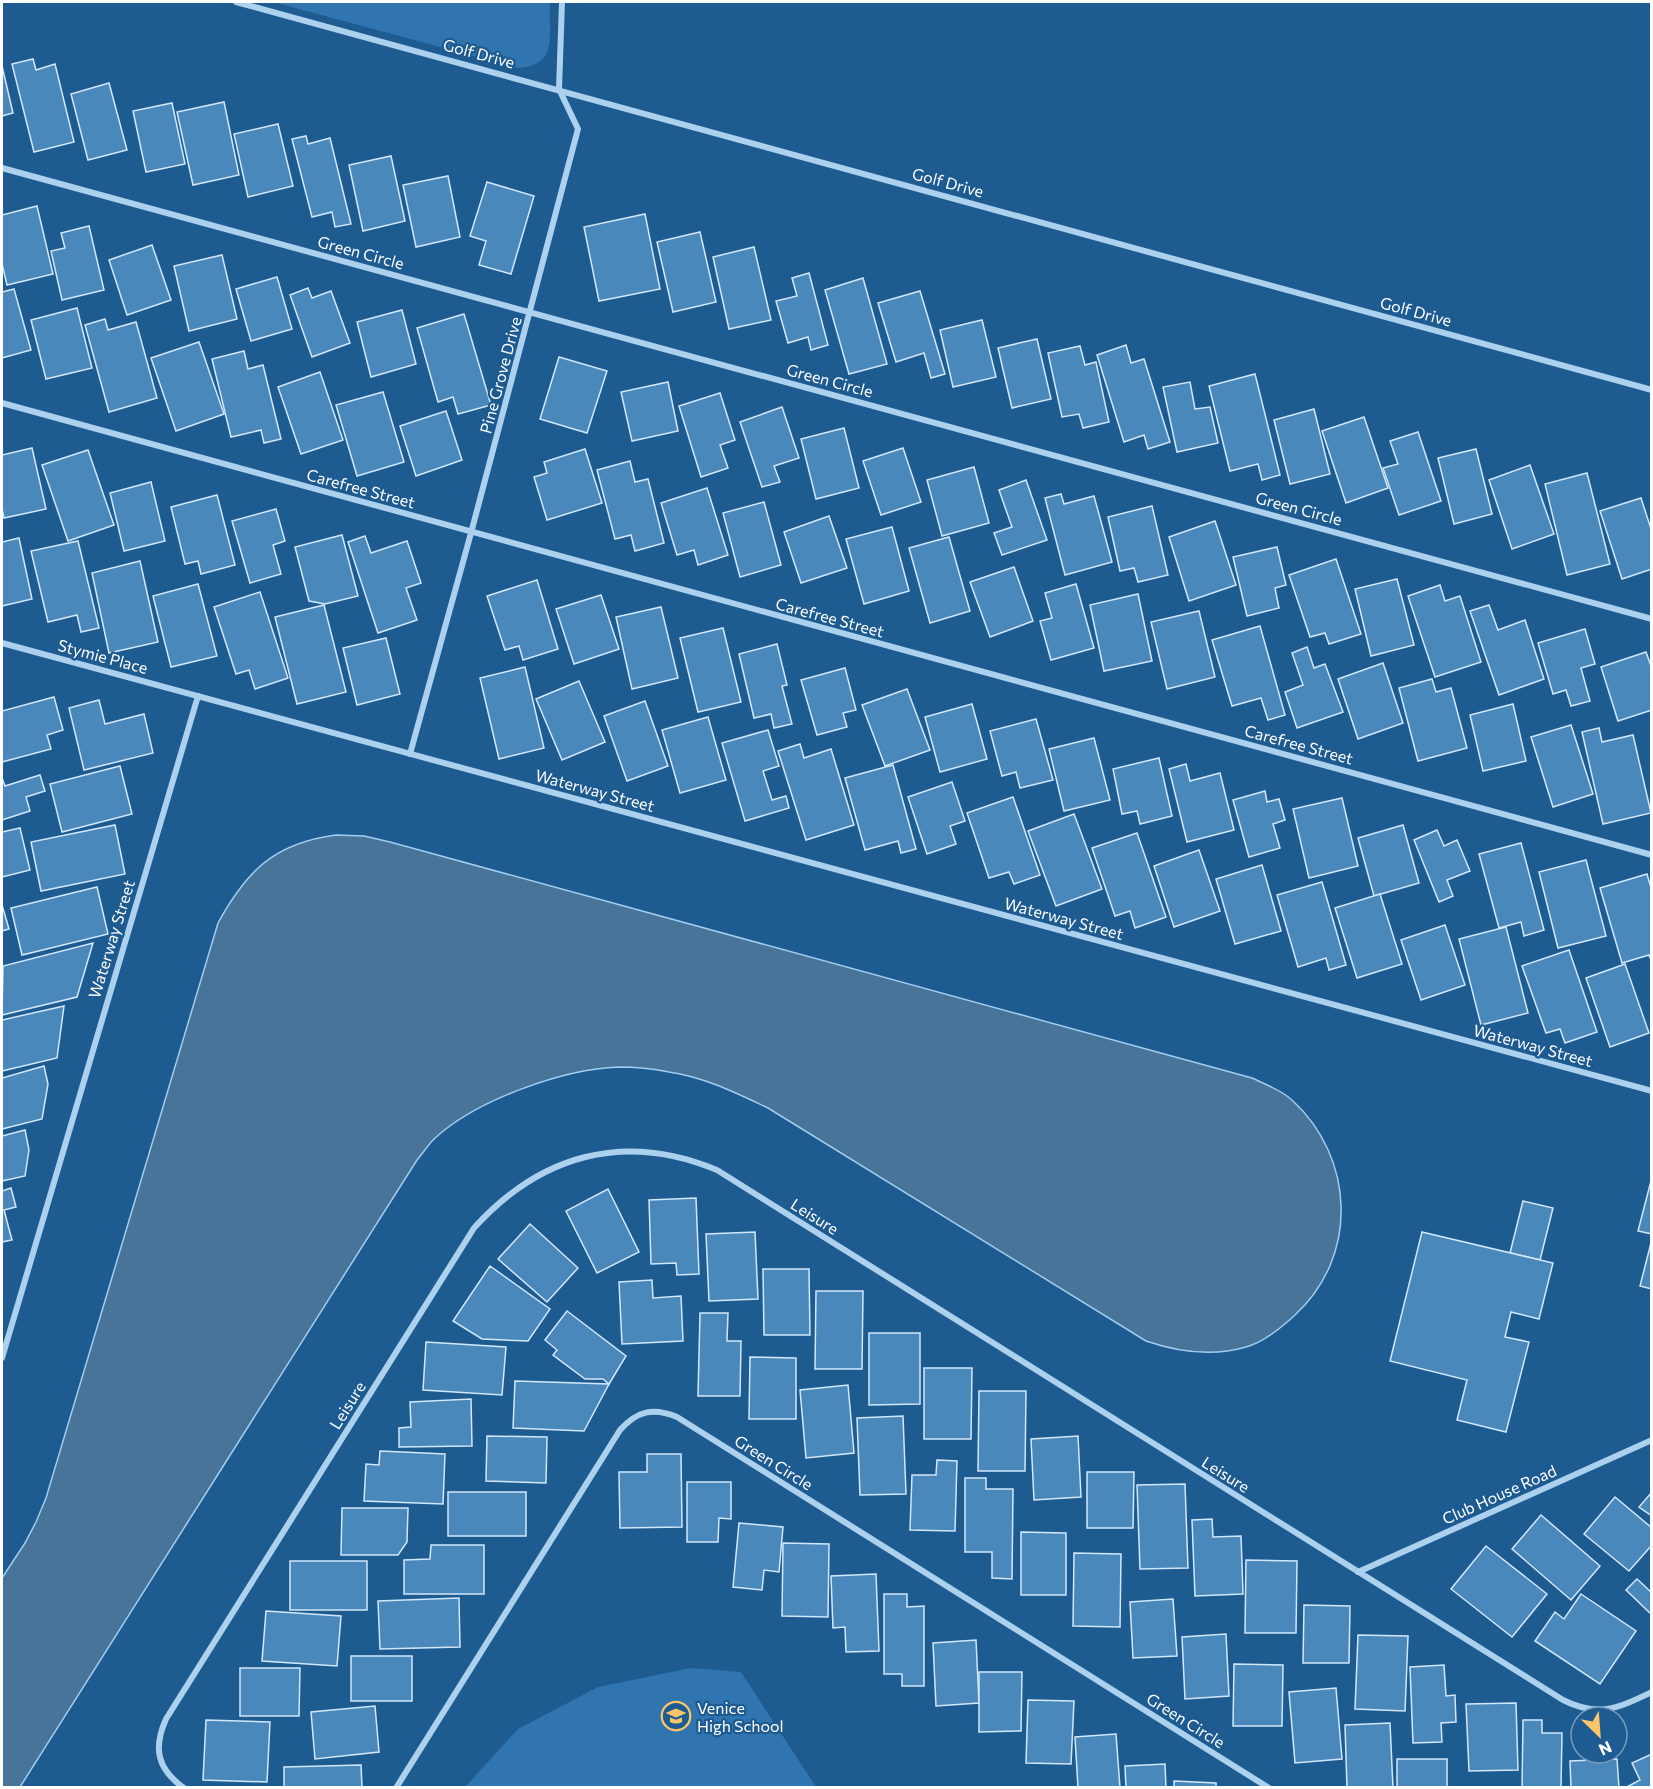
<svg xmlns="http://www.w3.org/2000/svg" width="1653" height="1789" font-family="Commissioner,sans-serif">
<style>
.green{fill:#3075af}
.water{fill:#48749a;stroke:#a0cdf0;stroke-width:1.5}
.building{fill:#4a87ba;stroke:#d2e8fa;stroke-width:1.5}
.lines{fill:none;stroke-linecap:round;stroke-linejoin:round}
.street{stroke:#acd1ee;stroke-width:6}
.labels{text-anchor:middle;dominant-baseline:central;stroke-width:4.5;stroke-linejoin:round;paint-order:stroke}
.street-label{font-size:16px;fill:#fff;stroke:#1d5b91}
.poi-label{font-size:16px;fill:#fff;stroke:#1d5b91;text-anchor:start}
</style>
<rect width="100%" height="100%" fill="#1d5b91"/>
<g class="green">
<path d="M273 2H550C548 32 560 66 518 68Z"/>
<path d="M691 1668 741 1672 816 1787H465L518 1729 598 1687Z"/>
</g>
<path class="water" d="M336 835 364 836 390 842 1252 1078C1265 1084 1281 1090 1292 1100 1355 1158 1359 1256 1295 1315 1281 1328 1264 1342 1246 1347 1212 1357 1178 1352 1146 1341L768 1108C736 1093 704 1077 669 1072 654 1069 635 1067 619 1067 563 1069 476 1100 434 1139 428 1145 423 1153 417 1160L20 1787H2V1578L25 1543 36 1522 46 1498 218 923C247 870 275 843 336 835Z"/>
<g class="building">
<path d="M33 59 36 70 55 64 74 142 34 152 12 64Z"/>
<path d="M2 66 13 113 2 116Z"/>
<path d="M109 83 127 150 88 160 71 94Z"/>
<path d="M224 102 239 175 193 185 177 112Z"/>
<path d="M172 103 185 164 146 172 133 111Z"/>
<path d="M278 124 293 186 248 197 234 134Z"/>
<path d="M306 136 308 144 330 138 351 224 335 227 332 212 312 217 292 139Z"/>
<path d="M391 156 405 221 363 231 349 165Z"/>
<path d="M448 176 460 237 416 247 403 185Z"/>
<path d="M487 182 534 196 511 274 479 265 486 241 470 236Z"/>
<path d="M37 206 53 274 7 285 2 264V215Z"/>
<path d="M645 214 660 289 599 301 584 227Z"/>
<path d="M89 226 104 290 62 300 51 251 65 248 61 233Z"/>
<path d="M700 232 716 302 673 312 657 242Z"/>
<path d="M152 245 171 300 127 315 109 260Z"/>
<path d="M754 247 771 320 729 329 713 257Z"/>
<path d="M222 255 237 319 189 331 174 266Z"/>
<path d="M809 273 828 345 811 350 808 337 788 343 776 301 797 296 792 278Z"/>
<path d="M277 277 292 329 251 341 236 289Z"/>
<path d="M863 278 887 364 849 374 825 290Z"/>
<path d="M308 288 312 298 331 291 350 343 312 357 290 295Z"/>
<path d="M14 289 31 350 2 358V292Z"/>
<path d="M920 291 945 374 931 378 924 353 896 362 878 303Z"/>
<path d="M77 308 92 368 46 379 31 320Z"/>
<path d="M402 310 416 364 371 377 357 322Z"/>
<path d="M464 314 491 405 458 414 453 397 438 402 417 328Z"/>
<path d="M105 319 108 330 136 322 157 398 109 412 85 325Z"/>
<path d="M982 320 996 377 953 387 940 330Z"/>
<path d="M1037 339 1051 399 1012 408 998 348Z"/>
<path d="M199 342 224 414 176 431 151 358Z"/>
<path d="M1126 345 1131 363 1144 359 1170 442 1148 449 1144 435 1124 442 1097 355Z"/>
<path d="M1080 346 1085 365 1096 362 1109 422 1083 428 1079 414 1062 417 1048 353Z"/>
<path d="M244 351 248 369 263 365 281 439 264 443 261 430 231 437 212 359Z"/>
<path d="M559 357 607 371 587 433 540 419Z"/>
<path d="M320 372 343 440 301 454 278 387Z"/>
<path d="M1255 374 1280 475 1262 480 1258 464 1230 471 1209 386Z"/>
<path d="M668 382 678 431 632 441 621 392Z"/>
<path d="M1190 382 1195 409 1210 407 1218 443 1177 452 1163 387Z"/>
<path d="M383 392 404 462 357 476 336 405Z"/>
<path d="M720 393 735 440 720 445 728 468 701 477 679 406Z"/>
<path d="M782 407 799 458 774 466 780 482 762 487 740 422Z"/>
<path d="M1314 409 1330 474 1290 484 1274 420Z"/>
<path d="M446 411 462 460 416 476 400 426Z"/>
<path d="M1364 417 1388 488 1346 503 1322 431Z"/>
<path d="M844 428 859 488 816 499 801 439Z"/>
<path d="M1418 432 1441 501 1399 515 1383 468 1398 464 1390 441Z"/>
<path d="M32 448 46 509 4 518 2 509V455Z"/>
<path d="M903 448 921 502 881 515 863 461Z"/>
<path d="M585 449 602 503 547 520 534 477 547 473 544 462Z"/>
<path d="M1476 449 1492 514 1454 524 1438 458Z"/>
<path d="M88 450 114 525 68 541 42 465Z"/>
<path d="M630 461 635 482 648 479 664 543 635 551 631 535 615 539 597 470Z"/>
<path d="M1530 465 1554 534 1512 549 1489 480Z"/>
<path d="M974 467 989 523 942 536 927 480Z"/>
<path d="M1587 473 1610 564 1567 575 1545 484Z"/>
<path d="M1026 480 1047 540 1002 555 994 533 1012 527 999 490Z"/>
<path d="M151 482 165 541 124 551 110 493Z"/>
<path d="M707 488 728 555 698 565 694 550 677 555 661 503Z"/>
<path d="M1061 494 1064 504 1094 496 1112 562 1065 575 1045 498Z"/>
<path d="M217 495 235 565 201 574 198 561 185 564 171 507Z"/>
<path d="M1641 498 1652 532V569L1622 579 1600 511Z"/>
<path d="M764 502 781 565 740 577 723 513Z"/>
<path d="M1152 506 1168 575 1138 582 1134 568 1120 571 1108 517Z"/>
<path d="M276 509 285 541 273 545 281 574 250 583 232 521Z"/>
<path d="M829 516 847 568 801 583 784 532Z"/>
<path d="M1215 521 1236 585 1189 601 1169 537Z"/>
<path d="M892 527 909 591 864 604 846 539Z"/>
<path d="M342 535 358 596 325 604 309 601 295 547Z"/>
<path d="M365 536 371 553 407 541 421 583 406 588 417 620 378 633 348 542Z"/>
<path d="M949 537 970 611 930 623 909 548Z"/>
<path d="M19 538 32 599 2 606V542Z"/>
<path d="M78 541 99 628 81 632 77 615 48 622 31 551Z"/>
<path d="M1277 547 1286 585 1275 588 1279 608 1247 616 1233 557Z"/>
<path d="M1336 559 1361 634 1329 644 1325 633 1310 637 1289 575Z"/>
<path d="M140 561 158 642 109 653 92 573Z"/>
<path d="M1014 567 1033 621 990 637 970 582Z"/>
<path d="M1397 579 1414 645 1371 656 1355 589Z"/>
<path d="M537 580 558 649 523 660 519 646 505 650 487 596Z"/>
<path d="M198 584 217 656 171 667 153 596Z"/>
<path d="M1076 584 1094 648 1051 660 1040 621 1052 618 1045 593Z"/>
<path d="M1440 585 1445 601 1460 596 1481 662 1435 677 1408 596Z"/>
<path d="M260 592 288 678 255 689 249 670 236 674 214 607Z"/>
<path d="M1138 594 1152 661 1104 671 1090 605Z"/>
<path d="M601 595 619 649 574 664 556 609Z"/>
<path d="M324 605 346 692 297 704 275 617Z"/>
<path d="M1489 605 1498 630 1525 620 1544 679 1499 695 1470 611Z"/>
<path d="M661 607 678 678 632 689 616 617Z"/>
<path d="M1199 611 1215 677 1167 689 1151 622Z"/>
<path d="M1260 626 1285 715 1268 720 1261 698 1232 706 1212 640Z"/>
<path d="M723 628 741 702 698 712 680 638Z"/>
<path d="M1585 629 1595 664 1581 668 1590 701 1571 706 1566 690 1553 694 1538 643Z"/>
<path d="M386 638 400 694 357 705 343 648Z"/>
<path d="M777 644 787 685 782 686 792 724 774 728 771 714 754 718 739 654Z"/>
<path d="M1307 647 1314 668 1325 664 1343 712 1297 728 1285 692 1303 685 1292 653Z"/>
<path d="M1646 652 1652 669V710L1618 721 1601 667Z"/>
<path d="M1383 663 1403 723 1358 739 1338 679Z"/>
<path d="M525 667 544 748 499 759 480 678Z"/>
<path d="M845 668 856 710 843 713 847 727 817 735 801 680Z"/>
<path d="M1432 679 1436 692 1451 688 1467 748 1418 761 1399 688Z"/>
<path d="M579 681 605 742 562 760 536 699Z"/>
<path d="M907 689 930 750 885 766 862 705Z"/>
<path d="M54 697 63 730 47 735 51 749 2 762V711Z"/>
<path d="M99 700 105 724 144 714 153 753 84 770 69 708Z"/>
<path d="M645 701 668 766 627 781 604 716Z"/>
<path d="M972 704 987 759 940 772 925 717Z"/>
<path d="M1513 704 1526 761 1483 771 1470 715Z"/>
<path d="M708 717 726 780 680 793 662 730Z"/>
<path d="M1036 719 1053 780 1020 788 1016 772 1002 776 990 731Z"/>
<path d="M1571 725 1593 794 1553 807 1531 737Z"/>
<path d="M1599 728 1602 742 1633 735 1651 813 1603 824 1582 732Z"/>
<path d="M768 730 779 766 763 771 772 800 786 796 789 808 745 821 722 743Z"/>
<path d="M1094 738 1110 800 1064 811 1049 749Z"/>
<path d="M800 744 804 758 831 749 854 825 806 840 778 751Z"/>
<path d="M1159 758 1172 816 1140 824 1137 811 1122 814 1113 769Z"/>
<path d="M1186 764 1190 781 1220 773 1234 830 1187 842 1169 769Z"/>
<path d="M893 765 916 849 901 853 898 841 865 850 845 778Z"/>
<path d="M120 766 132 814 62 832 50 784Z"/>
<path d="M40 775 45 791 26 797 30 811 2 820V778L5 786Z"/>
<path d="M952 782 965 821 950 826 956 844 927 854 908 797Z"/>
<path d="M1265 791 1267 802 1279 799 1285 820 1273 824 1280 848 1249 857 1233 800Z"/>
<path d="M1013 797 1040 875 1014 884 1009 872 989 878 967 813Z"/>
<path d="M1342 798 1358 866 1309 878 1293 809Z"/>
<path d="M1074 814 1102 889 1056 906 1028 831Z"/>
<path d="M115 825 125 874 41 891 31 842Z"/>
<path d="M1403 825 1419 883 1374 896 1358 838Z"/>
<path d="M20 828 30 870 2 877V832Z"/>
<path d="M1437 830 1444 846 1457 840 1470 871 1447 880 1453 896 1439 902 1414 840Z"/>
<path d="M1137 833 1166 917 1135 928 1130 911 1115 916 1092 848Z"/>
<path d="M1521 843 1544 930 1524 936 1521 922 1499 928 1479 854Z"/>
<path d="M1199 850 1220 911 1174 927 1154 866Z"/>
<path d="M1586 860 1606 936 1558 948 1539 872Z"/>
<path d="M1262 865 1281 931 1235 944 1216 879Z"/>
<path d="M1647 874 1652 891V963L1649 955 1622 963 1600 888Z"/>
<path d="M1322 882 1346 965 1329 970 1326 958 1298 967 1277 895Z"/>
<path d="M97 887 108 934 22 955 11 908Z"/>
<path d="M1380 894 1402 964 1357 978 1335 908Z"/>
<path d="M2 905 9 929 2 931Z"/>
<path d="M1445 925 1465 985 1421 1000 1401 940Z"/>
<path d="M1506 927 1528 1013 1481 1025 1459 939Z"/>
<path d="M93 943 77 997 2 1015 3 966Z"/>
<path d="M1569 950 1597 1032 1565 1043 1560 1029 1546 1033 1522 966Z"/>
<path d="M1625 964 1649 1033 1610 1047 1586 978Z"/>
<path d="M64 1006 57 1058 2 1071V1020Z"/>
<path d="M44 1066 48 1084 42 1119 2 1129V1078Z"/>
<path d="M25 1130 29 1150 25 1176 2 1181V1136Z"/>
<path d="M1652 1177V1234L1638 1231Z"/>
<path d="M11 1188 16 1207 4 1210 12 1240 2 1242V1191Z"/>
<path d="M608 1189 639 1252 597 1273 566 1211Z"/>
<path d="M696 1198 699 1274 677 1275 676 1263 651 1264 649 1200Z"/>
<path d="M1523 1201 1553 1208 1540 1260 1510 1253Z"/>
<path d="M530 1224 578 1268 547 1302 498 1259Z"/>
<path d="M755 1232 758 1299 709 1301 706 1234Z"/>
<path d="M1422 1232 1553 1263 1539 1319 1511 1312 1505 1337 1529 1342 1506 1432 1457 1420 1467 1380 1390 1361Z"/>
<path d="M1652 1239V1289L1640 1286Z"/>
<path d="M490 1266 550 1309 528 1341 482 1339 453 1321Z"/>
<path d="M763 1269H809L810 1335H764Z"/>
<path d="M652 1280 653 1298 681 1296 683 1341 622 1344 619 1282Z"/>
<path d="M816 1291H863L862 1369H815Z"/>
<path d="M567 1311 626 1356 609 1384 603 1379H585L553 1355 557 1350 545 1340Z"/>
<path d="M700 1313H728L727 1341H741L740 1396H698Z"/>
<path d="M869 1333H920V1404L869 1405Z"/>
<path d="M426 1342 506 1347 502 1395 423 1390Z"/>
<path d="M750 1357 796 1358V1419H749Z"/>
<path d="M924 1368H972L971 1439H924Z"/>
<path d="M515 1381 609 1384 584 1431 513 1428Z"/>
<path d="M848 1385 854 1453 806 1458 800 1390Z"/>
<path d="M979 1391H1026L1025 1471H978Z"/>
<path d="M471 1399 472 1446 399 1447V1428L411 1427 410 1402Z"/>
<path d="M903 1416 906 1494 860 1495 857 1418Z"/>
<path d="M487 1436 547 1437 546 1483 486 1481Z"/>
<path d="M1078 1436 1081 1497 1034 1500 1031 1439Z"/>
<path d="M380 1451 445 1454 443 1504 364 1501 366 1464 379 1465Z"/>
<path d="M647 1454H681L682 1527 620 1528 619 1472H647Z"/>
<path d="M937 1460 957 1461 955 1531 910 1530 912 1475H936Z"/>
<path d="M1087 1472H1134L1133 1528H1087Z"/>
<path d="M965 1478H986V1489H1013L1012 1579 992 1578V1552H965Z"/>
<path d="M687 1482H731V1519L719 1518 718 1542H687Z"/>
<path d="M1185 1484 1188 1568 1140 1569 1137 1485Z"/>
<rect x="448" y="1492" width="78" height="44"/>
<path d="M1652 1492V1516L1639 1507Z"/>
<path d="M1615 1497 1652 1528V1545L1629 1571 1584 1534Z"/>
<path d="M342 1508H408L407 1542 398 1555H341Z"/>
<path d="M1541 1515 1600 1566 1571 1600 1512 1549Z"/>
<path d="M1212 1519 1213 1537 1241 1536 1243 1594 1195 1596 1192 1520Z"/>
<path d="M739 1523 783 1527 779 1572 764 1570 762 1590 733 1587Z"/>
<path d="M1021 1532 1066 1533V1595H1021Z"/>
<path d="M783 1543 829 1544 828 1617 782 1616Z"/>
<path d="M431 1545H484V1594H404V1560L430 1559Z"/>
<path d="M1486 1546 1547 1594 1512 1637 1451 1589Z"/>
<path d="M1074 1553 1121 1554 1120 1627 1073 1626Z"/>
<path d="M1246 1560 1297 1561 1296 1633H1245Z"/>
<rect x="290" y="1561" width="77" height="49"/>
<path d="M876 1574 879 1651 846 1652 845 1627 833 1628 831 1576Z"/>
<path d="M1637 1579 1652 1593V1615L1626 1590Z"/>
<path d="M884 1594H907V1607L924 1606V1686H902V1674H884Z"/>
<path d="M1581 1594 1636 1631 1600 1684 1535 1641 1555 1612 1564 1619Z"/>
<path d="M459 1598 460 1647 380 1649 378 1601Z"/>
<path d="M1173 1599 1177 1656 1133 1658 1130 1602Z"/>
<path d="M1304 1605 1350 1606 1349 1663H1303Z"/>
<path d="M266 1611 341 1616 337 1666 262 1661Z"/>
<path d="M1226 1634 1229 1696 1185 1699 1182 1637Z"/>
<path d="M1358 1635 1408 1636 1405 1711 1355 1709Z"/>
<path d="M976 1640 979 1703 936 1706 933 1643Z"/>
<rect x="351" y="1656" width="61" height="45"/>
<path d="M1234 1664 1283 1665 1282 1726H1233Z"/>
<path d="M1444 1665 1446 1696 1455 1695 1456 1722 1441 1723 1442 1742 1413 1743 1410 1667Z"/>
<path d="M240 1668H300L299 1716H240Z"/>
<path d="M979 1672H1022L1021 1731 979 1732Z"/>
<path d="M1336 1688 1342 1759 1295 1763 1289 1692Z"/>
<path d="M1028 1700 1074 1701 1071 1764 1026 1763Z"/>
<path d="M1516 1703 1518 1770 1469 1771 1466 1704Z"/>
<path d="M375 1706 379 1752 315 1759 311 1712Z"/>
<path d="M206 1720 270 1722 267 1782 203 1780Z"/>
<path d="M1523 1720H1542V1733H1562L1561 1788H1522Z"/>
<path d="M1390 1723 1393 1788H1347L1345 1725Z"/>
<path d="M1116 1734 1120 1788H1078L1075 1737Z"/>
<path d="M1652 1754V1788H1625L1640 1780 1632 1763Z"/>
<rect x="1397" y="1759" width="50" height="29"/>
<path d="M1617 1759 1619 1788H1571L1570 1761Z"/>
<path d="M1165 1764 1166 1788H1126L1125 1766Z"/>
<path d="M361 1765 362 1787 284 1788V1767Z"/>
<path d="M1174 1781 1216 1783V1788H1174Z"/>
</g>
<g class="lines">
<g class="street">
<path d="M236 2 1652 390"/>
<path d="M2 168 1652 619"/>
<path d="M2 403 1652 855"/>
<path d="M2 643 1652 1091"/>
<path d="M410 754 471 533 578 129 559 89 562 2"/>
<path d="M2 1358 198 696"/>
<path d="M1358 1572 1652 1440"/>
<path d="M184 1788C157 1769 153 1748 166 1719L474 1228C540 1155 624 1131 717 1170L1563 1700C1599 1718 1618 1708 1652 1692"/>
<path d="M396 1788 620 1430C637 1411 653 1407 677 1417L1269 1788"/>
</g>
</g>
<defs>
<g id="school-ring" transform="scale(1.5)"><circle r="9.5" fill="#1d5b91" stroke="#fec56b" stroke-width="1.5"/><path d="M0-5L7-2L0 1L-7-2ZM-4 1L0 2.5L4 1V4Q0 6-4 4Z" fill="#fec56b"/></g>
</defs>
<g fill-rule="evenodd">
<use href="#school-ring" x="676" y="1716"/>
</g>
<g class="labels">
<g class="street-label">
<text transform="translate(479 53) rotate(15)">Golf Drive</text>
<text transform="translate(948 182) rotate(15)">Golf Drive</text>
<text transform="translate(361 252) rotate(15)">Green Circle</text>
<text transform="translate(1416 311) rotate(15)">Golf Drive</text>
<text transform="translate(500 375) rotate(-75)">Pine Grove Drive</text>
<text transform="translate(830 380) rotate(15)">Green Circle</text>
<text transform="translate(361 488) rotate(15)">Carefree Street</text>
<text transform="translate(1299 508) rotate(15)">Green Circle</text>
<text transform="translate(830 617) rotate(15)">Carefree Street</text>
<text transform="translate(103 656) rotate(15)">Stymie Place</text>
<text transform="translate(1299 744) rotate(15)">Carefree Street</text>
<text transform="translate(595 790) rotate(15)">Waterway Street</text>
<text transform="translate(1064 918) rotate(15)">Waterway Street</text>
<text transform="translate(111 939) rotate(-73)">Waterway Street</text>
<text transform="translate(1533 1045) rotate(15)">Waterway Street</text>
<text transform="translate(815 1216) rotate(32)">Leisure</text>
<text transform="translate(347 1405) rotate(-58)">Leisure</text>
<text transform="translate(774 1462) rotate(32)">Green Circle</text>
<text transform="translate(1226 1474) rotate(32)">Leisure</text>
<text transform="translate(1499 1494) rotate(-24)">Club House Road</text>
<text transform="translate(1186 1720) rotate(32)">Green Circle</text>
</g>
<g class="poi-label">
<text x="697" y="1707">Venice<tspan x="697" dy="18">High School</tspan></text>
</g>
</g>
<rect width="1653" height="1789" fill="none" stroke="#ffffff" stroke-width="6"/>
<g transform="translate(1599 1735) rotate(155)"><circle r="28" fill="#1d5b91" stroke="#779dbd" stroke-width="1.5"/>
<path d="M0-4.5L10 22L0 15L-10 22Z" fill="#fec56b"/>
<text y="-9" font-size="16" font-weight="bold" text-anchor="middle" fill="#ffffff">N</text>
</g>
</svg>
